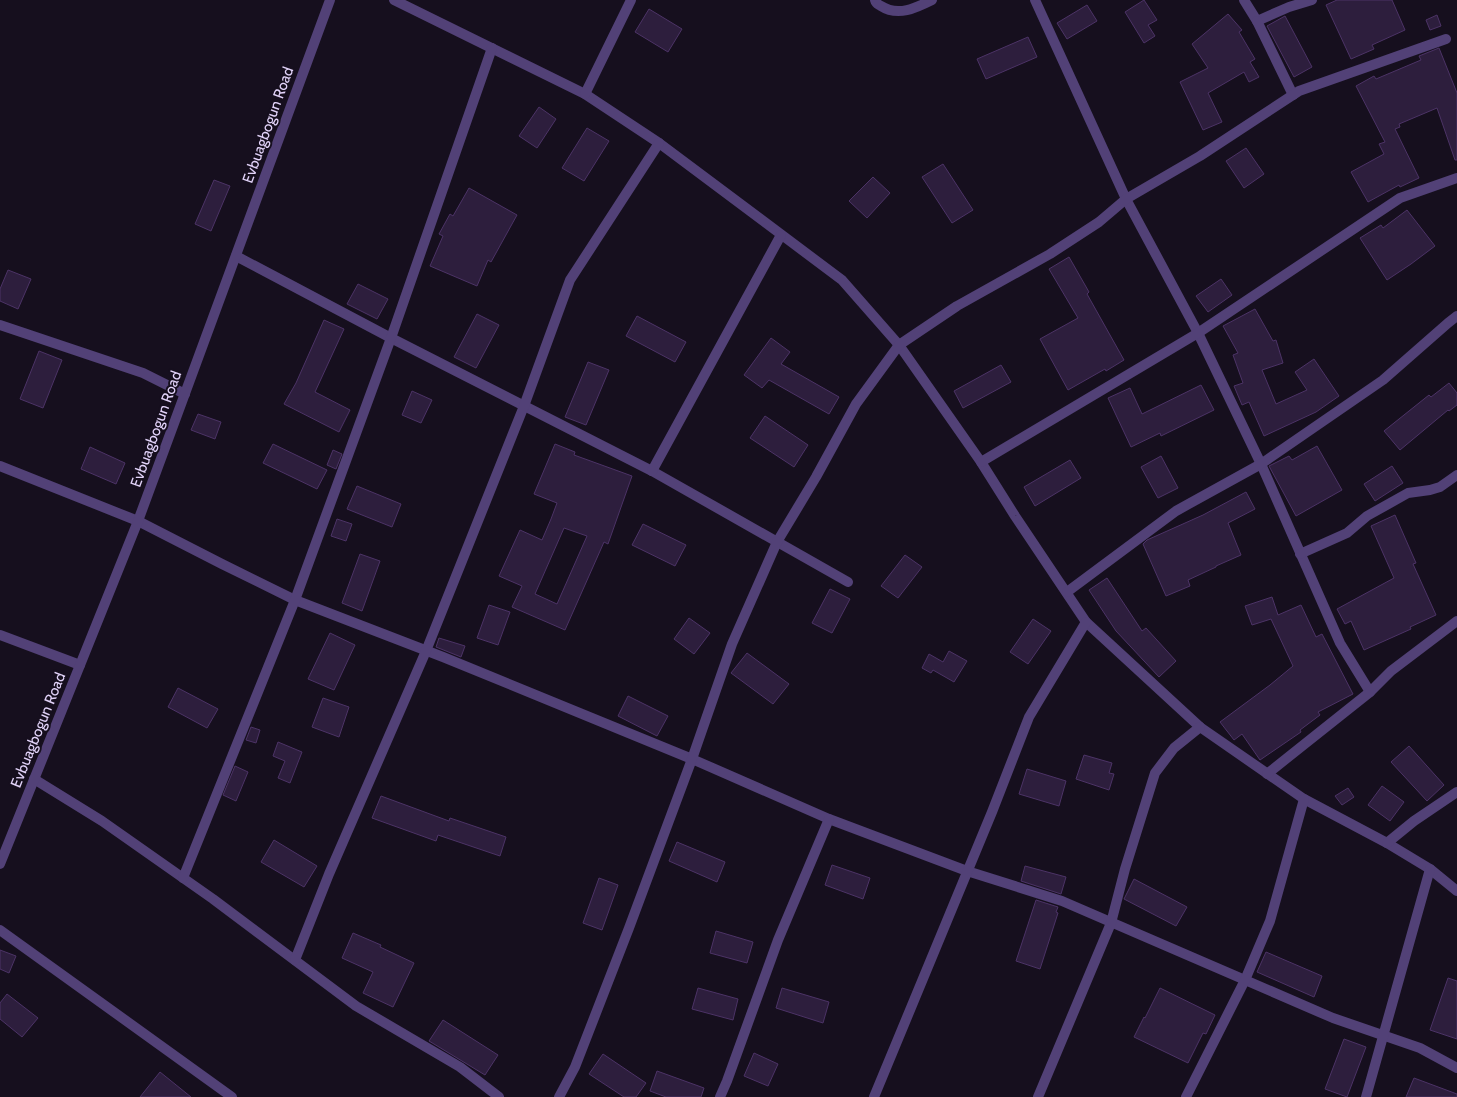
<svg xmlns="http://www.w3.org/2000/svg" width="1457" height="1097" font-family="Cabin,sans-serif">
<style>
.building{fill:#2d1e3d;stroke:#4c3366;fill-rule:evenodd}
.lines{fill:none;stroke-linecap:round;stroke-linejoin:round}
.minor{stroke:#524177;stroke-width:10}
.labels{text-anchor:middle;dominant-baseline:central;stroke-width:4;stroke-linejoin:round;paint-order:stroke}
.street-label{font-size:15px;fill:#e2d3f9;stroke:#160f1e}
</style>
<rect width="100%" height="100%" fill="#160f1e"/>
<g class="building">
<path d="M1144 0 1157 20 1148 25 1155 36 1144 43 1125 12Z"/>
<path d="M1337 0H1392L1405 30 1372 45 1374 49 1351 59 1326 5Z"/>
<path d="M1087 5 1097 21 1067 39 1057 23Z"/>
<path d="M649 9 682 29 668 52 635 32Z"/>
<path d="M1228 14 1242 30 1239 32 1255 59 1250 62 1259 77 1249 82 1244 72 1208 93 1222 122 1203 130 1180 82 1208 68 1192 44Z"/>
<path d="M1437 15 1441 26 1430 30 1426 20Z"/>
<path d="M1285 16 1312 67 1294 77 1267 26Z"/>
<path d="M1028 37 1037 57 986 79 977 59Z"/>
<path d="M1439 48 1457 93V160H1455L1437 108 1399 124 1400 127 1395 129 1419 178 1400 187 1399 185 1368 202 1351 172 1384 154 1379 144 1385 142 1356 86 1374 76 1376 79 1421 60 1419 56Z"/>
<path d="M539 107 556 119 537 148 519 136Z"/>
<path d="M587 128 609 141 584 181 562 168Z"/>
<path d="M1246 148 1264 174 1244 188 1226 161Z"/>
<path d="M943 164 973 210 952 223 922 177Z"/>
<path d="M873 177 890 193 867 218 849 201Z"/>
<path d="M214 180 230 186 211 231 195 224Z"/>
<path d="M469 188 517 215 491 262 488 260 477 286 430 266 443 236 439 234 450 214 453 216Z"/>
<path d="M1407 210 1435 246 1411 264 1387 280 1360 238 1381 225 1383 228Z"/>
<path d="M1069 257 1089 292 1087 294 1124 360 1106 371 1105 369 1068 390 1040 339 1078 318 1049 269Z"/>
<path d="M8 270 31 279 18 309 0 301V289Z"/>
<path d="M1221 279 1232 295 1208 312 1196 296Z"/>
<path d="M358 284 388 299 377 319 347 304Z"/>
<path d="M1255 309 1273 341 1276 340 1283 363 1262 370 1276 404 1307 390 1295 372 1314 359 1339 396 1316 412 1264 436 1249 402 1242 405 1234 386 1243 383 1233 355 1238 353 1223 326Z"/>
<path d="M477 314 499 325 476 368 454 357Z"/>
<path d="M637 316 686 342 675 362 626 336Z"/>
<path d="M324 320 344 329 315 392 350 410 339 432 284 404 296 383Z"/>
<path d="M771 338 790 352 781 364 839 397 829 414 769 380 762 388 744 375Z"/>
<path d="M39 351 62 360 43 408 20 399Z"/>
<path d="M588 362 609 370 586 425 565 417Z"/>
<path d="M1001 365 1011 382 963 408 954 391Z"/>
<path d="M1449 383 1457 393V405L1449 411 1448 410 1400 450 1384 431 1429 395 1431 397Z"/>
<path d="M1201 385 1214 410 1161 436 1160 433 1131 447 1108 398 1130 388 1142 414Z"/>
<path d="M412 391 432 400 421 423 402 415Z"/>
<path d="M198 414 221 422 215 439 191 430Z"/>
<path d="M765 416 808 445 794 467 750 438Z"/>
<path d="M273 444 327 470 317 489 263 463Z"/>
<path d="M555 444 575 452 574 455 632 476 608 544 604 542 565 630 512 607 522 586 499 576 520 530 542 540 551 519 557 503 534 494ZM564 528 587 536 557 604 535 594Z"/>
<path d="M1317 446 1342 490 1296 516 1269 466 1289 456 1292 460Z"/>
<path d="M90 447 125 463 116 484 81 469Z"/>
<path d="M333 450 342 454 336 469 327 465Z"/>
<path d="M1161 456 1178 488 1158 498 1141 467Z"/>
<path d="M1070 460 1081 478 1035 506 1024 487Z"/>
<path d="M1392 466 1403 483 1375 501 1364 484Z"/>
<path d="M357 486 401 504 392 527 347 509Z"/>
<path d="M1246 492 1255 509 1228 523 1241 555 1216 566V567L1188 580 1190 586 1166 596 1143 544 1147 540 1203 515Z"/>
<path d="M1395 515 1416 563 1413 564 1436 615 1410 627 1411 629 1364 650 1351 621 1345 624 1337 609 1394 578 1371 526Z"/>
<path d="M337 519 352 524 346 541 331 536Z"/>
<path d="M643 524 686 545 675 566 632 545Z"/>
<path d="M360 554 380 561 362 611 342 603Z"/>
<path d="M905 555 922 567 898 598 881 586Z"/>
<path d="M1107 578 1142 631 1146 628 1176 661 1159 677 1116 631 1089 590Z"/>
<path d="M830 589 850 599 832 633 812 623Z"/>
<path d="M1272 597 1278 615 1301 605 1316 637 1322 634 1353 694 1318 712 1320 715 1300 730 1301 732 1260 760 1242 734 1234 740 1220 722 1270 685 1293 666 1271 619 1252 625 1245 606Z"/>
<path d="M489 605 510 612 498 645 477 638Z"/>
<path d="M689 618 710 633 694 654 674 639Z"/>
<path d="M1033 619 1051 631 1028 664 1010 652Z"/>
<path d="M330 633 355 645 334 690 308 679Z"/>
<path d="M439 638 465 646 461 657 436 647Z"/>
<path d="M949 651 967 661 954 682 933 670 931 673 922 668 929 654 943 662Z"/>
<path d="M747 653 789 684 773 704 731 673Z"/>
<path d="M178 688 218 709 207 728 168 707Z"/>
<path d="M628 696 668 716 657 736 618 716Z"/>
<path d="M323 698 349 707 339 737 312 727Z"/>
<path d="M251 727 260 730 256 743 246 740Z"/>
<path d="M278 742 302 752 290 783 278 778 285 761 273 756Z"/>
<path d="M1409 746 1444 785 1427 801 1391 762Z"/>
<path d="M1084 755 1112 763 1109 773 1114 774 1109 790 1076 779Z"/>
<path d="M235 766 248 772 236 801 223 795Z"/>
<path d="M1027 769 1066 781 1059 806 1019 794Z"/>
<path d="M1382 786 1404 802 1390 821 1368 805Z"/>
<path d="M1348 788 1354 797 1342 805 1335 796Z"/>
<path d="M381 796 449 821 450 818 506 837 500 856 438 835 436 841 372 818Z"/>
<path d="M274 840 317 866 304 887 261 862Z"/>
<path d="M677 842 725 862 717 882 669 861Z"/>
<path d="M832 865 870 878 863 899 825 885Z"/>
<path d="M1025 866 1066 877 1061 894 1021 881Z"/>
<path d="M599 878 618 885 602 930 583 923Z"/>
<path d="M1134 879 1187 907 1176 926 1124 899Z"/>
<path d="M1036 900 1058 907 1056 912 1058 913 1040 969 1016 961Z"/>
<path d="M716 931 753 942 747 963 710 953Z"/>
<path d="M353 933 381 945 380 947 414 963 393 1007 363 993 373 972 342 958Z"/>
<path d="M0 950 16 956 9 973 0 969Z"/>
<path d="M1266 952 1322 976 1314 997 1257 972Z"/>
<path d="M1448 978 1457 981V1039L1430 1030Z"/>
<path d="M698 988 738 999 733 1020 692 1009Z"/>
<path d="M782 988 829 1002 823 1023 776 1008Z"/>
<path d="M1160 988 1215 1015 1206 1034 1203 1033 1188 1063 1134 1037 1144 1017 1145 1018Z"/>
<path d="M7 994 38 1018 22 1037 0 1019V1003Z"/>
<path d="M443 1020 498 1055 485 1075 429 1041Z"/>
<path d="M1344 1039 1366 1047 1347 1097 1325 1089Z"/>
<path d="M754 1053 778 1064 768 1086 744 1076Z"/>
<path d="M603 1054 646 1083 636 1097H624L589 1074Z"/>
<path d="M657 1071 704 1088 701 1097H666L650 1091Z"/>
<path d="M160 1072 191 1097H140Z"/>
<path d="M1414 1078 1457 1094V1097H1406Z"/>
</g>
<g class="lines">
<g class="minor">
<path d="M394 0 585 94 659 143 842 280 899 345 981 462 1015 516 1086 622 1200 727 1304 799 1387 843 1430 869 1457 891"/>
<path d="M875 0C876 4 878 4 881 6 898 17 916 8 932 0"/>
<path d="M1035 0 1126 199 1198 333 1261 464 1340 643 1370 692"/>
<path d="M1244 0 1257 21 1289 7 1312 0"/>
<path d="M1257 21 1293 95"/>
<path d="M585 94 631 0"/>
<path d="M236 256 391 338 652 471 848 582"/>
<path d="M0 325 143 373 185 394"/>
<path d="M981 462 1198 333 1400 198 1457 178"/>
<path d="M0 466 138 521 222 564 295 600 443 657 692 759 829 819 967 871 1062 901 1333 1018 1420 1048 1457 1068"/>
<path d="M652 471 781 235"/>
<path d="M1300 554 1347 533 1367 516 1408 493 1430 490 1440 487 1457 475"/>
<path d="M1067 592 1176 511 1261 464 1383 380 1448 323 1457 316"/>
<path d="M0 635 80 665"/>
<path d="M1267 774 1370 692 1391 671 1457 621"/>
<path d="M34 779 102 821 213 899 356 1006 460 1067 499 1097"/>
<path d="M1387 843 1414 821 1457 792"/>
<path d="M0 864 138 521 330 0"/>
<path d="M183 878 295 600 391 338 492 48"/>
<path d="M0 930 232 1097"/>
<path d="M295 960 329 874 426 651 524 406 570 280 659 143"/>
<path d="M559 1097 575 1067 629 928 692 759 732 644 777 542 816 477 856 404 899 345 957 306 1050 254 1099 222 1126 199 1200 156 1299 91 1446 39"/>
<path d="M720 1097 727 1081 778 940 829 819"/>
<path d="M874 1097 992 812 1029 717 1086 622"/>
<path d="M1038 1097 1111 923 1125 869 1155 773 1174 748 1200 727"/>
<path d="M1186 1097 1245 980 1270 921 1304 799"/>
<path d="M1366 1097 1430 869"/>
</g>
</g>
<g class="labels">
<g class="street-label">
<text transform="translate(268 125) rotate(-70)">Evbuagbogun Road</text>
<text transform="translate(156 429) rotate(-70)">Evbuagbogun Road</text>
<text transform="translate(38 730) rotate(-68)">Evbuagbogun Road</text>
</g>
</g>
</svg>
